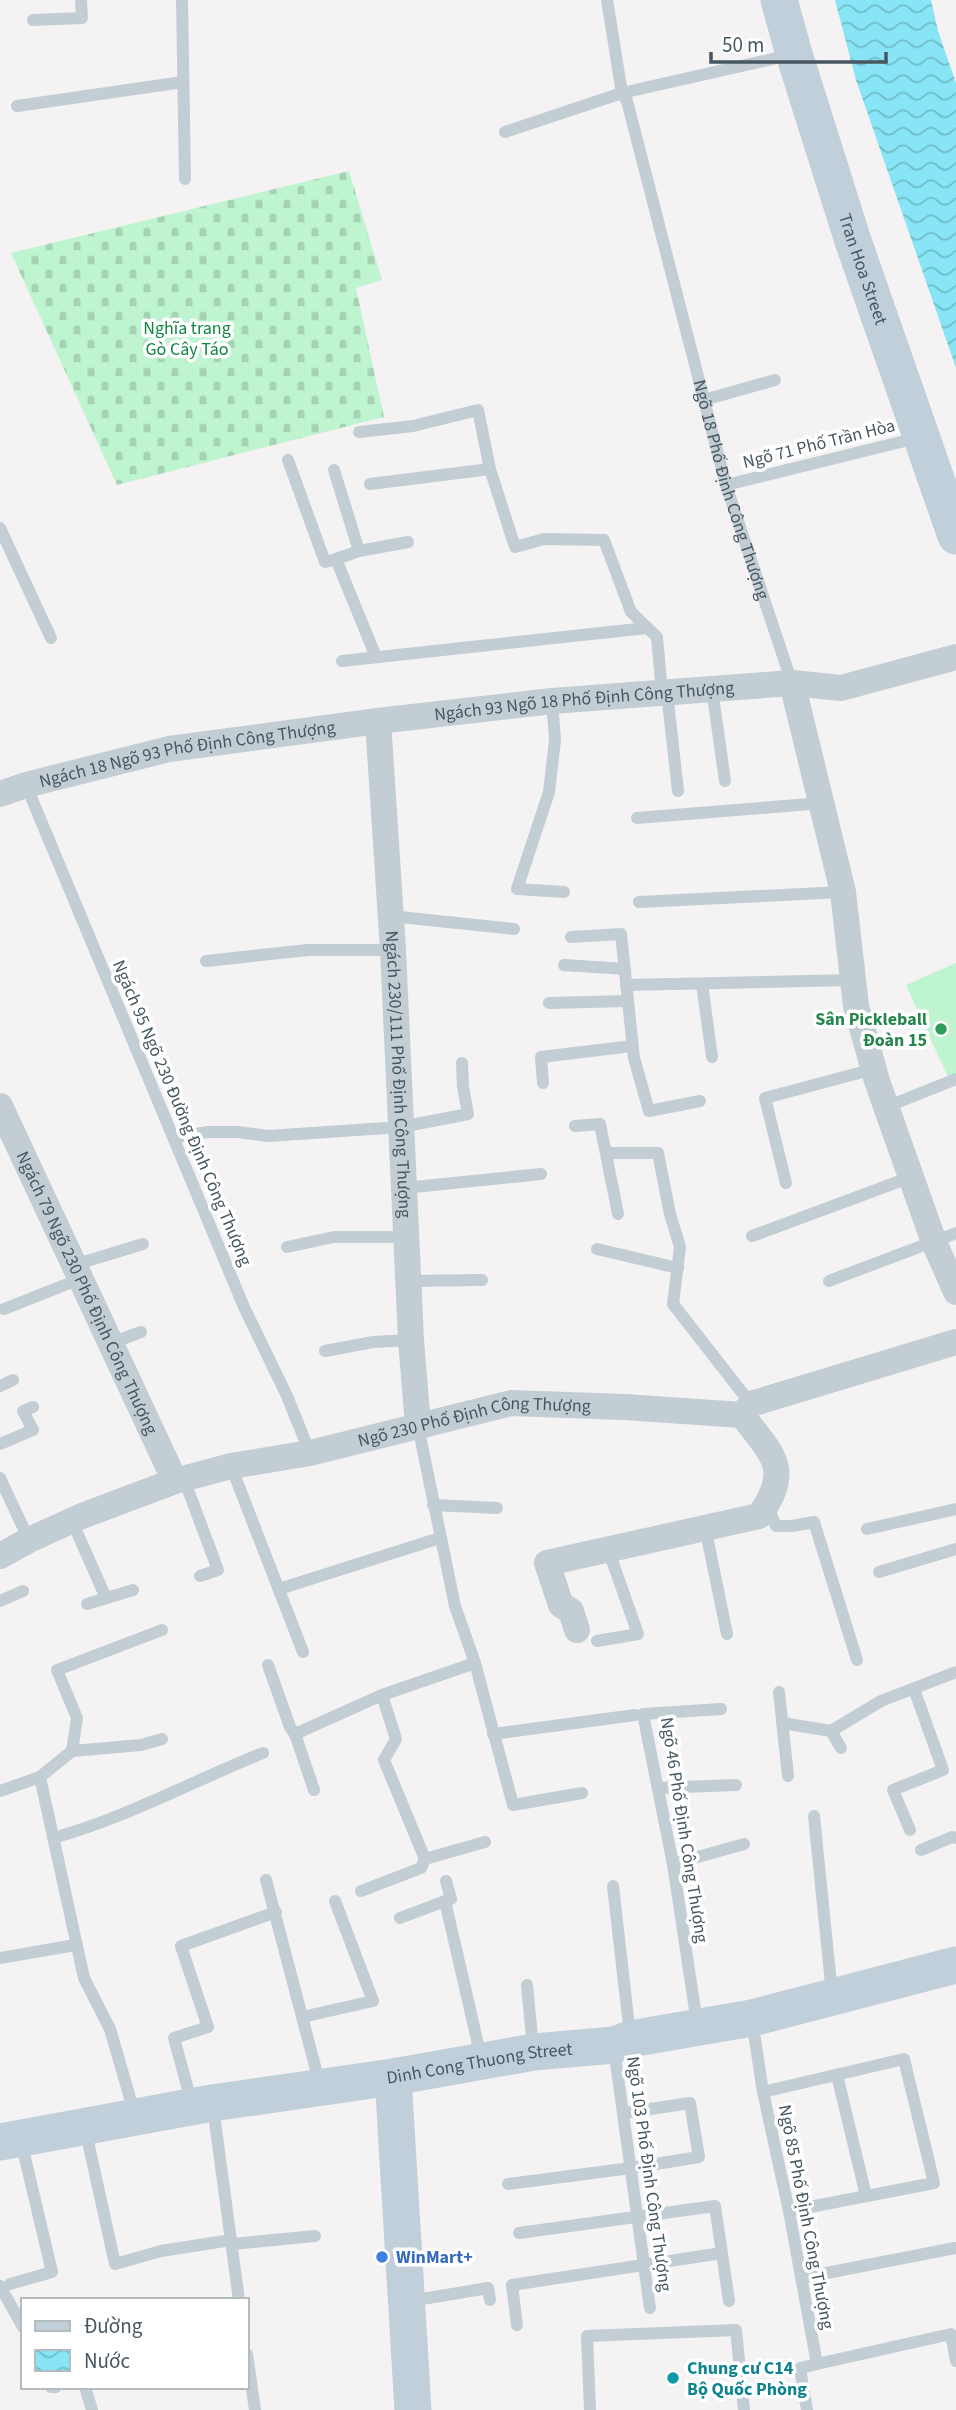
<svg xmlns="http://www.w3.org/2000/svg" width="956" height="2410" font-family="'Source Sans 3',sans-serif">
<style>
.cemetery{fill:url(#cemetery-stones)}
.pitch{fill:#bef4cf}
.water{fill:url(#water-waves)}
.lines{fill:none;stroke-linecap:round;stroke-linejoin:round}
.lane{stroke:#c2cdd4;stroke-width:12}
.street{stroke:#c2cdd4;stroke-width:26}
.secondary{stroke:#c1cfda;stroke-width:37}
.leisure-dot{fill:#2e9e5b;stroke:#fff;stroke-width:2.5}
.shop-dot{fill:#3f7fe0;stroke:#fff;stroke-width:2.5}
.culture-dot{fill:#0f9aa8;stroke:#fff;stroke-width:2.5}
.labels{text-anchor:middle;dominant-baseline:central;stroke-width:7;stroke-linejoin:round;paint-order:stroke}
.street-label{font-size:18px;fill:#475761;stroke:#fff}
.park-label{font-size:18px;fill:#0f8642;stroke:#fff}
.leisure-label{font-size:18px;font-weight:bold;fill:#27864d;stroke:#fff;text-anchor:end}
.shop-label{font-size:18px;font-weight:bold;fill:#366cbe;stroke:#fff;text-anchor:start}
.culture-label{font-size:18px;font-weight:bold;fill:#0d838f;stroke:#fff;text-anchor:start}
</style>
<defs>
<pattern id="cemetery-stones" width="16" height="16" patternUnits="userSpaceOnUse" patternTransform="scale(1.75)"><rect width="16" height="16" fill="#bef4cf"/><path d="M2 7V4a2 2 0 0 1 4 0v3zM10 15v-3a2 2 0 0 1 4 0v3z" fill="#a5d3b4"/></pattern>
<pattern id="water-waves" width="16" height="10" patternUnits="userSpaceOnUse" patternTransform="scale(1.75)"><rect width="16" height="10" fill="#87e5f5"/><path d="M0 5q4-4 8 0t8 0" fill="none" stroke="#70bcca"/></pattern>
</defs>
<rect width="100%" height="100%" fill="#f4f2f2"/>
<path class="cemetery" d="M349 171 382 280 356 288 384 417 117 485 11 253Z"/>
<path class="pitch" d="M956 963V1074L948 1077 906 985Z"/>
<path class="water" d="M835 0H931L938 31 956 83V368L856 80Z"/>
<g class="lines">
<g class="lane">
<path d="M182 0 185 179"/>
<path id="s1" d="M607 0 622 93 627 101 726 485 792 683"/>
<path d="M33 20 82 18 81 0"/>
<path d="M17 106 183 82"/>
<path d="M505 132 622 93 790 55"/>
<path d="M704 400 775 380"/>
<path d="M359 432 413 426 478 410 490 469"/>
<path d="M288 460 325 562 336 559"/>
<path d="M334 470 359 551"/>
<path d="M370 484 490 469 515 547 544 539 604 540 631 612 657 637 662 693"/>
<path d="M726 485 917 438"/>
<path d="M0 528 51 638"/>
<path d="M376 657 336 559 359 551 408 542"/>
<path d="M342 661 647 628"/>
<path d="M712 689 725 781"/>
<path d="M667 693 678 791"/>
<path d="M552 701 555 740 549 792 517 889 564 892"/>
<path d="M26 785 244 1307 287 1396 310 1453"/>
<path d="M637 818 822 803"/>
<path d="M639 902 843 892"/>
<path d="M390 916 514 929"/>
<path d="M571 937 621 934 634 1058 649 1111 700 1101"/>
<path d="M206 961 308 950H393"/>
<path d="M564 965 625 969"/>
<path d="M702 984 712 1057"/>
<path d="M626 985 851 980"/>
<path d="M549 1003 627 1001"/>
<path d="M543 1083 541 1057 632 1046"/>
<path d="M886 1107 956 1079"/>
<path d="M575 1126 600 1124 618 1214"/>
<path d="M175 1137 208 1132H238L268 1136 401 1127 468 1114 463 1087 462 1063"/>
<path d="M606 1153H658L670 1214 680 1247 673 1304 751 1404"/>
<path d="M786 1183 765 1098 874 1069"/>
<path d="M404 1188 541 1174"/>
<path d="M752 1236 911 1177"/>
<path d="M287 1247 334 1237H406"/>
<path d="M597 1249 678 1268"/>
<path d="M74 1265 143 1244"/>
<path d="M408 1281 482 1280"/>
<path d="M829 1281 956 1233"/>
<path d="M4 1309 80 1279"/>
<path d="M111 1343 141 1332"/>
<path d="M325 1351 373 1342 411 1340"/>
<path d="M0 1386 13 1380"/>
<path d="M418 1426 455 1606 475 1663 513 1805 582 1793"/>
<path d="M0 1444 33 1430 23 1411 33 1407"/>
<path d="M231 1466 303 1652"/>
<path d="M0 1478 29 1540"/>
<path d="M184 1479 218 1570 200 1576"/>
<path d="M433 1505 497 1508"/>
<path d="M767 1505 776 1526H792L814 1522 857 1660"/>
<path d="M72 1521 106 1598"/>
<path d="M705 1527 727 1634"/>
<path d="M867 1529 956 1509"/>
<path d="M879 1572 956 1549"/>
<path d="M279 1589 440 1538"/>
<path d="M0 1601 23 1591"/>
<path d="M87 1604 133 1590"/>
<path d="M597 1641 638 1634 608 1549"/>
<path d="M268 1665 290 1727 295 1734"/>
<path d="M779 1692 788 1776"/>
<path d="M382 1695 396 1739 384 1760 425 1859"/>
<path d="M782 1723 831 1731"/>
<path d="M831 1731 881 1701 956 1672"/>
<path d="M831 1731 841 1748"/>
<path d="M493 1734 635 1715"/>
<path d="M72 1751 77 1718 57 1670 162 1630"/>
<path d="M658 1788 736 1785"/>
<path d="M314 1790 295 1734 382 1695 475 1663"/>
<path d="M0 1791 40 1777"/>
<path d="M814 1816 832 1994"/>
<path d="M910 1830 893 1790 943 1770 914 1689"/>
<path d="M53 1838C126 1818 193 1781 263 1753"/>
<path d="M921 1850 952 1837 956 1838"/>
<path d="M673 1864 744 1844"/>
<path d="M266 1880 320 2085"/>
<path d="M613 1886 630 2035"/>
<path d="M361 1891 421 1868 425 1859 485 1842"/>
<path d="M445 1901 451 1899 446 1881"/>
<path d="M400 1918 445 1901 481 2057"/>
<path d="M0 1958 75 1945"/>
<path d="M527 1985 533 2048"/>
<path d="M302 2017 373 2001 335 1901"/>
<path d="M752 2020 763 2092 789 2211 817 2364 800 2368 807 2410"/>
<path d="M697 2023 673 1864 643 1714 721 1709"/>
<path d="M614 2049 650 2308"/>
<path d="M837 2075 866 2196"/>
<path d="M763 2092 904 2059 934 2183 789 2211"/>
<path d="M192 2104 174 2038 208 2027 181 1946 276 1912"/>
<path d="M213 2107 239 2300"/>
<path d="M135 2115 110 2029 84 1978 40 1777 72 1751 141 1745 162 1739"/>
<path d="M85 2128 115 2264 161 2251 231 2240"/>
<path d="M508 2184 631 2168 699 2157 690 2103 624 2113"/>
<path d="M519 2233 715 2206 729 2301"/>
<path d="M232 2244 315 2236"/>
<path d="M801 2278 955 2248"/>
<path d="M10 2284 52 2272 21 2141"/>
<path d="M0 2286 23 2327"/>
<path d="M410 2301 488 2288 490 2300"/>
<path d="M517 2325 512 2285 722 2253"/>
<path d="M247 2354 255 2410"/>
<path d="M817 2364 951 2334 956 2361"/>
<path d="M51 2387H56"/>
<path d="M85 2387 92 2410"/>
<path d="M590 2410 587 2336 736 2330 744 2410"/>
</g>
<g class="street">
<path d="M792 683 843 892 856 1006 877 1081 934 1242 956 1292"/>
<path id="s2" d="M378 721 393 950 411 1340 418 1426"/>
<path id="s3" d="M0 794 26 785 169 749 378 721 552 701 792 683 841 688 956 657"/>
<path id="s4" d="M0 1106 175 1481"/>
<path id="s5" d="M0 1556 29 1540 82 1516 175 1481 231 1466 310 1453 511 1403 624 1407 742 1415 751 1404 956 1342"/>
<path d="M577 1630 571 1611 561 1605 547 1563 759 1516C793 1468 772 1455 742 1415"/>
</g>
<g class="secondary">
<path id="s6" d="M779 0 794 54 853 241 956 536"/>
<path d="M393 2077 413 2410"/>
<path id="s7" d="M0 2142 212 2103 393 2077 534 2052 614 2045 630 2039 752 2018 956 1965"/>
</g>
</g>
<circle class="leisure-dot" cx="941" cy="1029" r="7"/>
<circle class="shop-dot" cx="382" cy="2257" r="7"/>
<circle class="culture-dot" cx="673" cy="2378" r="7"/>
<g class="labels">
<g class="street-label">
<text stroke="none"><textPath href="#s6" startOffset="282">Tran Hoa Street</textPath></text>
<text transform="translate(819 444) rotate(-14)">Ngõ 71 Phố Trần Hòa</text>
<text stroke="none"><textPath href="#s1" startOffset="506">Ngõ 18 Phố Định Công Thượng</textPath></text>
<text stroke="none"><textPath href="#s3" startOffset="593">Ngách 93 Ngõ 18 Phố Định Công Thượng</textPath></text>
<text stroke="none"><textPath href="#s3" startOffset="192">Ngách 18 Ngõ 93 Phố Định Công Thượng</textPath></text>
<text stroke="none"><textPath href="#s2" startOffset="354">Ngách 230/111 Phố Định Công Thượng</textPath></text>
<text transform="translate(182 1113) rotate(67)">Ngách 95 Ngõ 230 Đường Định Công Thượng</text>
<text stroke="none"><textPath href="#s4" startOffset="206">Ngách 79 Ngõ 230 Phố Định Công Thượng</textPath></text>
<text stroke="none"><textPath href="#s5" startOffset="497">Ngõ 230 Phố Định Công Thượng</textPath></text>
<text transform="translate(684 1830) rotate(81)">Ngõ 46 Phố Định Công Thượng</text>
<text stroke="none"><textPath href="#s7" startOffset="486">Dinh Cong Thuong Street</textPath></text>
<text transform="translate(649 2174) rotate(82)">Ngõ 103 Phố Định Công Thượng</text>
<text transform="translate(806 2217) rotate(79)">Ngõ 85 Phố Định Công Thượng</text>
</g>
<g class="park-label">
<text x="187" y="328">Nghĩa trang<tspan x="187" dy="21">Gò Cây Táo</tspan></text>
</g>
<g class="leisure-label">
<text x="927" y="1019">Sân Pickleball<tspan x="927" dy="21">Đoàn 15</tspan></text>
</g>
<g class="shop-label">
<text x="396" y="2257">WinMart+</text>
</g>
<g class="culture-label">
<text x="687" y="2368">Chung cư C14<tspan x="687" dy="21">Bộ Quốc Phòng</tspan></text>
</g>
</g>
<rect x="21" y="2298" width="228" height="91" fill="#ffffff" stroke="#b5bcc0" stroke-width="2"/>
<rect x="35" y="2321" width="35" height="10" fill="#c1cfda" stroke="#b5bcc0" stroke-width="2"/>
<text x="84" y="2333" font-size="21" fill="#475761">Đường</text>
<rect x="35" y="2350" width="35" height="21" fill="url(#water-waves)" stroke="#b5bcc0" stroke-width="2"/>
<text x="84" y="2368" font-size="21" fill="#475761">Nước</text>
<path d="M711 52v10h175v-10" fill="none" stroke="#475761" stroke-width="3.5"/>
<text x="722" y="52" font-size="21" fill="#475761" stroke="#ffffff" stroke-width="5" paint-order="stroke">50 m</text>
</svg>
